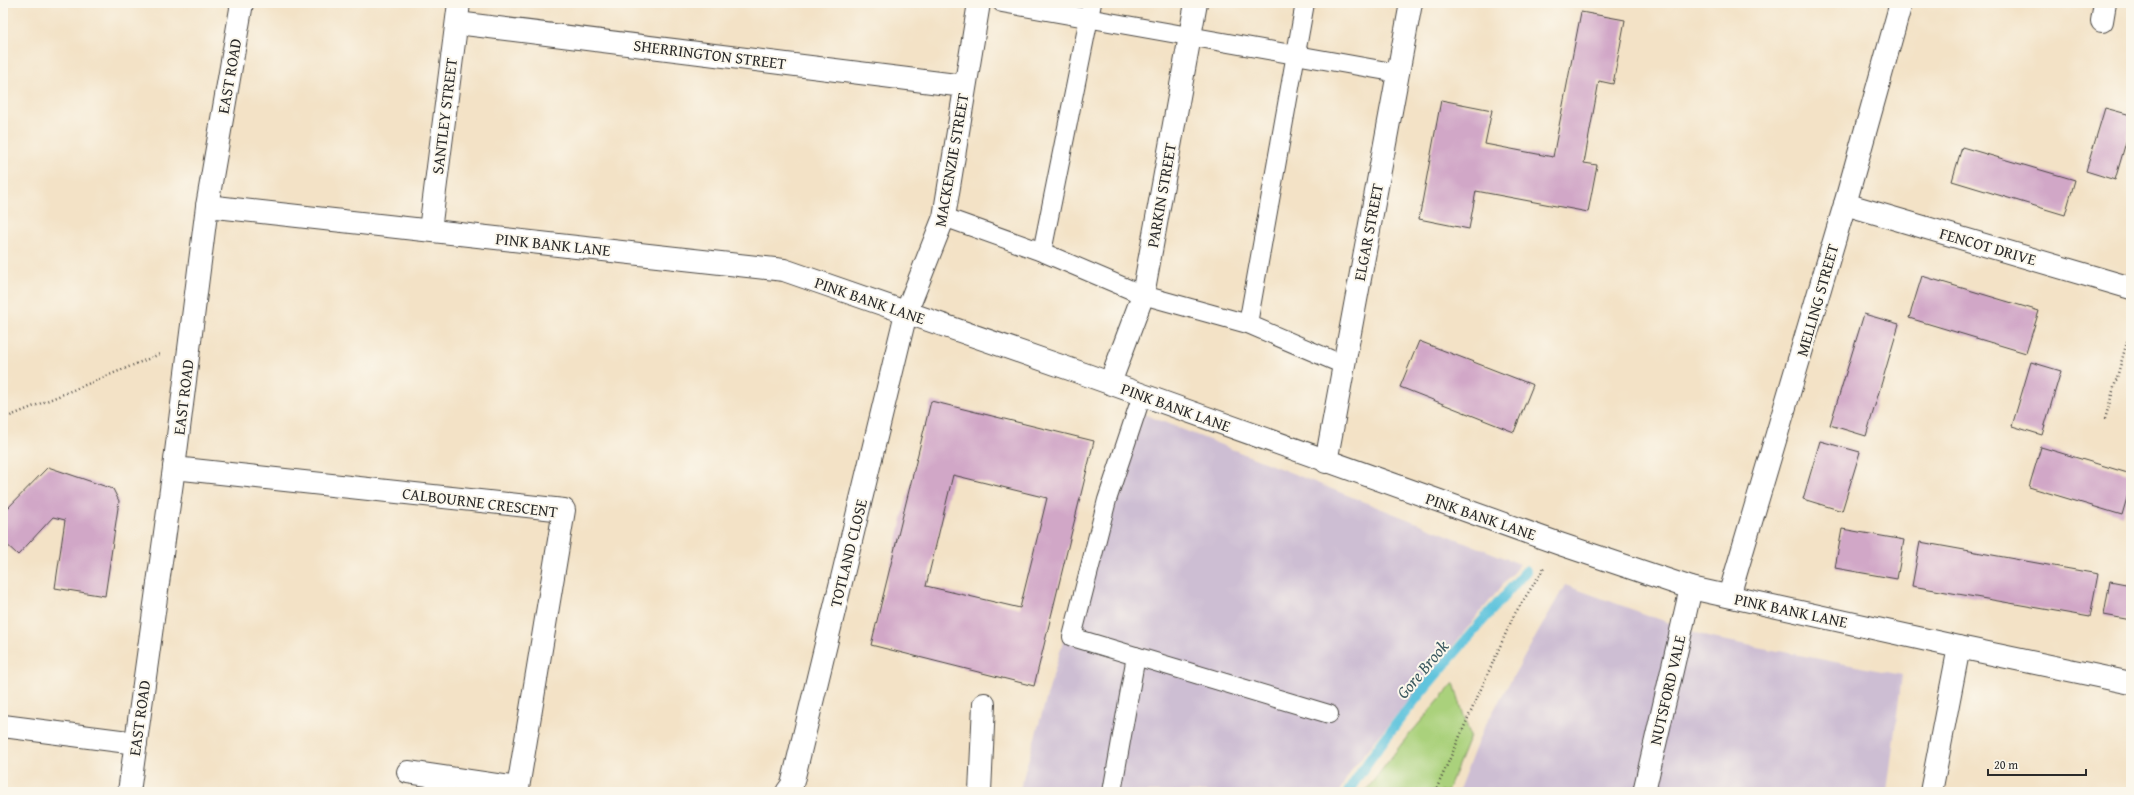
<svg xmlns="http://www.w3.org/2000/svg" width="2134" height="795" font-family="'Gentium Book Plus',serif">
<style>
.industrial{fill:#cdbed3}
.green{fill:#aad17b;stroke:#6a7e53}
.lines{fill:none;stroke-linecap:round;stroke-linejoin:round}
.stream{stroke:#60c4dd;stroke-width:10}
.building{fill:#d1a7c7;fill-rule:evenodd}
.lane-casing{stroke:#494642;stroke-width:20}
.street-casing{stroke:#494642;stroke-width:24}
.path{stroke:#494642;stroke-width:2.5;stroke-dasharray:1 3;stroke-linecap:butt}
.lane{stroke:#fff;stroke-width:18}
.street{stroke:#fff;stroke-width:22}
.labels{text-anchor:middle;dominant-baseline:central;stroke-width:4;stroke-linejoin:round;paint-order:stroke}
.street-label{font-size:16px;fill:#2b2b2b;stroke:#fbf7ec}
.water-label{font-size:17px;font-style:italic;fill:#3b5960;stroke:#fbf7ec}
</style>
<rect width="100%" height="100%" fill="#fbf7ec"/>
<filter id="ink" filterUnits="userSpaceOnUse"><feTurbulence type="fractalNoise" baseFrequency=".025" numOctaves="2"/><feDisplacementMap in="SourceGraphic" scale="8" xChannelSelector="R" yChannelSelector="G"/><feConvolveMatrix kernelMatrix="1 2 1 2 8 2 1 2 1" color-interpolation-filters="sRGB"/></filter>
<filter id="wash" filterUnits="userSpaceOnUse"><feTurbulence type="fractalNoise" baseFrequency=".012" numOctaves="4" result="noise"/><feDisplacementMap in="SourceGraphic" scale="16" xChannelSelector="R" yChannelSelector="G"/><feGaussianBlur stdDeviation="0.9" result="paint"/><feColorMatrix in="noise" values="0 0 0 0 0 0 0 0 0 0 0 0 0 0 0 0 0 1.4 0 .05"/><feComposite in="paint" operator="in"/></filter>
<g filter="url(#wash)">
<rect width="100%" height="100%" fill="#f3e2c6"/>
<g class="industrial">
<path d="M1131 409 1520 564 1352 769 1339 792H1019Z"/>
<path d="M1565 585 1711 638 1902 675 1887 792H1458L1482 731Z"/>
</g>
<path class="green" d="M1454 683 1470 736 1447 792H1365L1403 742Z"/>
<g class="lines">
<path class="stream" d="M1348 792C1398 713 1465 642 1526 571"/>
</g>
<g id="blocks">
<g class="building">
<path d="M1581 12 1625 20 1613 84 1599 81 1584 163 1597 165 1588 212 1476 191 1469 229 1419 219 1441 100 1492 110 1485 144 1553 157Z"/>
<path d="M2105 108 2131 115V125L2115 180 2086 171Z"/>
<path d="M1962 147 2075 180 2065 215 1952 181Z"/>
<path d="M1922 276 2039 311 2026 353 1909 318Z"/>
<path d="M1864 314 1899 324 1866 436 1830 425Z"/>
<path d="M1419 341 1533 385 1514 432 1400 387Z"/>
<path d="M2031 362 2061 371 2042 435 2012 426Z"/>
<path d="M931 401 1094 441 1034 686 871 645ZM953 475 1047 498 1020 608 926 586Z"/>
<path d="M1820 441 1860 452 1842 511 1803 499Z"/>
<path d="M2041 447 2131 474V484L2122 515 2029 487Z"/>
<path d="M48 467 113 489 119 501 105 596 55 588 65 520 53 517 18 555 3 541V513Z"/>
<path d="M1842 529 1904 540 1897 579 1835 568Z"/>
<path d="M1920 542 2098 574 2090 617 1912 586Z"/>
<path d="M2110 581 2131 585V620L2104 615Z"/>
</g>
</g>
</g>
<g filter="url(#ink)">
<use href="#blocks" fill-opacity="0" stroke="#494642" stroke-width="1"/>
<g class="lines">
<g class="lane-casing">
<g id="lane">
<path d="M1002 3 1398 73"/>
<path d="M1092 3 1042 252 1143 295 1248 324 1305 3"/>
<path d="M944 217 1042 252"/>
<path d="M1248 324 1344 365"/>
<path d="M1142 395 1107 500 1072 637 1329 714"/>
<path d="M1112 792 1136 656"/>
</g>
</g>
<g class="street-casing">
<g id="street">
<path d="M2102 21 2105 3"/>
<path d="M457 23 964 86"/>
<path d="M1845 204 2131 288"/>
<path d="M207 206 784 270 1087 375 1560 544 1691 588 1959 647 2131 683"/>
<path d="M430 230 459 3"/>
<path d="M1110 383 1143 295 1196 3"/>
<path d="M1326 462 1411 3"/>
<path d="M174 468 564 510 518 788 408 772"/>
<path d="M1729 596 1845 204 1901 3"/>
<path d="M3 726 136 743"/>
<path d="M129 792 174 468 207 206 242 3"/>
<path d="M787 792 792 785 906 313 944 217 979 3"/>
<path d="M980 792 984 704"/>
<path d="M1644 792 1691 588"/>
<path d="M1931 792 1959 647"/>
</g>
</g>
<g class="path">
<path d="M3 419 160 354"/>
<path d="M2105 419 2131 328"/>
<path d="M1435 792 1514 615 1544 568"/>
</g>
<use href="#lane" class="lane"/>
<use href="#street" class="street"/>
</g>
</g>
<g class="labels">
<g class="street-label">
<text transform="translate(710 54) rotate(7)">SHERRINGTON STREET</text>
<text transform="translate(229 76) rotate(-80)">EAST ROAD</text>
<text transform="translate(444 116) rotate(-83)">SANTLEY STREET</text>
<text transform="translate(951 160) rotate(-80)">MACKENZIE STREET</text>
<text transform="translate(1161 195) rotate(-80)">PARKIN STREET</text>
<text transform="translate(1368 232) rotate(-79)">ELGAR STREET</text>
<text transform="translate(553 244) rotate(6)">PINK BANK LANE</text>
<text transform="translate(1988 246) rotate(16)">FENCOT DRIVE</text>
<text transform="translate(870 300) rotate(19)">PINK BANK LANE</text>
<text transform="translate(1817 300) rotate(-74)">MELLING STREET</text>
<text transform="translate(183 397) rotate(-83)">EAST ROAD</text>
<text transform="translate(1176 407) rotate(20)">PINK BANK LANE</text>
<text transform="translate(480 502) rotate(7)">CALBOURNE CRESCENT</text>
<text transform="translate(1481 516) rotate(19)">PINK BANK LANE</text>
<text transform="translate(848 553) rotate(-76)">TOTLAND CLOSE</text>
<text transform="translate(1791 610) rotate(12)">PINK BANK LANE</text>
<text transform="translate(1667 690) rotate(-77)">NUTSFORD VALE</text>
<text transform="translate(139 718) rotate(-82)">EAST ROAD</text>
</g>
<g class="water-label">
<text transform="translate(1422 669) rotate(-50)">Gore Brook</text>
</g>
</g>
<rect width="2134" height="795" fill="none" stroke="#fbf7ec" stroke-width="16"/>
<path d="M1988 769v6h98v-6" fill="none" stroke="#2b2b2b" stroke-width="2"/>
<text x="1994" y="769" font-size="12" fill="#2b2b2b" stroke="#fbf7ec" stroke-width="3" paint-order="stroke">20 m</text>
</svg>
